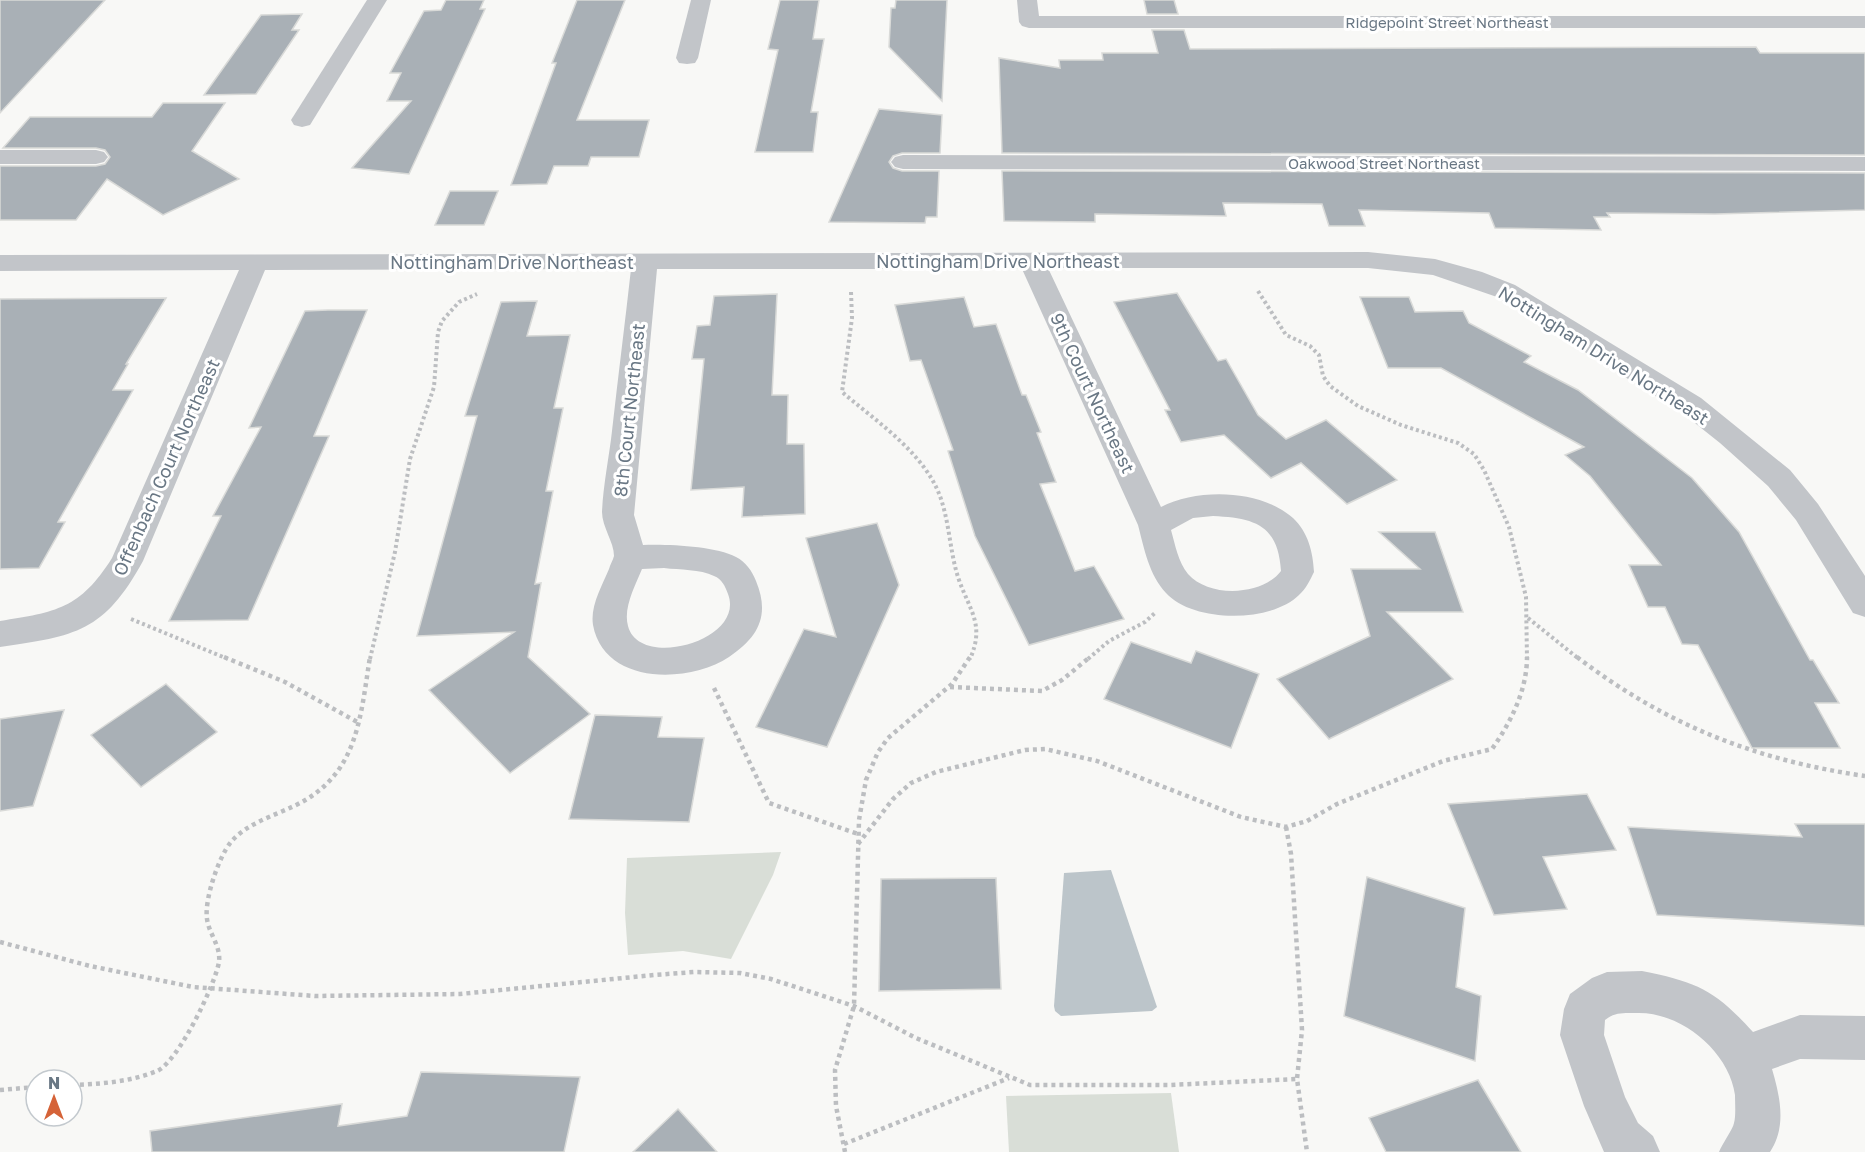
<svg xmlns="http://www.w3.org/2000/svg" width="1865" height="1152" font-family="'Golos Text',sans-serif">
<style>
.green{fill:#d9ded7}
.water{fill:#bcc5ca}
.building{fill:#a9b0b6;stroke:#d9dad8;stroke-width:1.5}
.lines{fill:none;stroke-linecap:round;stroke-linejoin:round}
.path-far1{stroke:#bcbec1;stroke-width:4;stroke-dasharray:3 3;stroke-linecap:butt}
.path{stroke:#bcbec1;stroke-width:4.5;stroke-dasharray:4 4;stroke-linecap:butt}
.street{fill:#c2c5c9;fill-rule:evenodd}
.labels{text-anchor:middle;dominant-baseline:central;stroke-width:6;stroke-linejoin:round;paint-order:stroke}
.far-street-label{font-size:15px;fill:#697784;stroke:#fff}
.street-label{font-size:18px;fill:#697784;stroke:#fff}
</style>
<rect width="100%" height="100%" fill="#f8f8f6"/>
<g class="green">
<path d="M781 852 773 875 731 959 683 951 628 955 625 913 627 858Z"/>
<path d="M1171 1093 1179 1152H1009L1006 1096Z"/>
</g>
<path class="water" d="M1111 870 1157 1007 1152 1011 1061 1016 1055 1011 1054 1006 1064 873Z"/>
<g class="building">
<path d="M0 0H105L0 113Z"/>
<path d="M446 0H484L480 9H485L409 174 352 168 411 101H387L401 73H390L424 11 441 10Z"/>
<path d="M577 0H625L577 120H649L639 157H591L588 166H554L547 184 511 185 556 63H552Z"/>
<path d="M780 0H819L813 39H824L811 112H818L813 152H755L778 50 768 49Z"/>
<path d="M896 0H947L942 101 889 47 891 8H895Z"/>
<path d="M1144 0H1174L1178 14H1147Z"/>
<path d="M302 14 292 30H299L256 94 204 95 261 15Z"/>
<path d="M1152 30H1184L1190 49 1756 47 1760 53H1865V155L1002 153 999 58 1060 68 1059 60H1103L1102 53H1158Z"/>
<path d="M163 103H225L192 151 239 179 163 215 107 179 76 220H0V166H96L105 164 110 157 105 150 96 148H3L30 117H152Z"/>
<path d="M879 109 942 115 940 153H902L893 156 889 162 893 168 902 171H939L937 217H926L925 223 829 222Z"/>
<path d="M1002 171 1865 173V210L1715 214 1607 213 1610 217H1594L1601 230 1495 228 1489 213 1359 210 1365 226H1329L1322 204 1223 203 1226 216 1095 214V222L1004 221Z"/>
<path d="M450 191H498L484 225H435Z"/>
<path d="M1177 293 1218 361 1226 359 1258 415 1286 439 1326 420 1397 480 1347 504 1301 463 1271 478 1224 435 1181 442 1165 410H1170L1114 302Z"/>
<path d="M777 294 772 395H788L787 444H804L805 514 742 517 744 487 691 490 704 359H692L697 326 710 325 714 296Z"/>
<path d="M964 297 974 327 996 324 1022 395H1026L1041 432 1037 433 1056 482 1040 484 1075 571 1094 566 1124 619 1029 645 975 536 948 451 953 450 921 360 910 361 895 305Z"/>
<path d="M1360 297H1409L1415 312 1463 311 1469 323 1531 356 1524 362 1578 390 1692 478 1739 532 1810 660H1813L1839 703H1815L1840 748H1752L1698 645 1682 644 1665 607H1648L1629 565H1661L1590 476 1565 455 1584 447 1441 368H1388Z"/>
<path d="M166 298 126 364H128L113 390H133L58 522H65L39 568 0 569V299Z"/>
<path d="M537 301 527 336 570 335 554 408H563L546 491H553L535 584 541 583 528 657 590 714 510 773 429 690 514 632 417 636 477 416H465L501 302Z"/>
<path d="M328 310H367L314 436H329L248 620 169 621 221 516H213L261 427 249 428 305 311Z"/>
<path d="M877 523 899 585 827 747 756 727 804 629 836 637 806 538Z"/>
<path d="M1379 532H1435L1463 612H1387L1453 679 1329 739 1277 679 1370 636 1351 569H1420Z"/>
<path d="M1131 642 1191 663 1196 651 1259 674 1231 748 1104 699Z"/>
<path d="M166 684 217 732 141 787 91 735Z"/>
<path d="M64 710 33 806 0 811V719Z"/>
<path d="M595 715 662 717 658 737 704 738 689 822 569 819Z"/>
<path d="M1587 794 1616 850 1543 857 1567 909 1494 915 1448 804Z"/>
<path d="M1795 824H1865V926L1657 915 1628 827 1802 837Z"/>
<path d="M1367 877 1465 908 1456 987 1481 996 1475 1061 1344 1016Z"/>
<path d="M996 878 1001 989 879 991 881 879Z"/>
<path d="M421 1072 580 1077 564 1152H152L150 1131 342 1104 338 1126 407 1116Z"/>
<path d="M1478 1080 1521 1152H1386L1369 1118Z"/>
<path d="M678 1109 717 1152H633Z"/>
</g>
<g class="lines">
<g class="path-far1">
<path d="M1258 291 1286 335 1310 346 1319 355 1323 376 1330 386 1358 406 1401 425 1458 443 1474 454 1484 470 1509 527 1526 597 1527 659"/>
<path d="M851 292 852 318 842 392C877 422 926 454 941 499 950 526 950 554 959 580 970 611 985 625 970 659"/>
<path d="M1528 618 1579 659"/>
<path d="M131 619 228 659"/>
<path d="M370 659 395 552 410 459 434 387 438 332 442 321 459 302 477 294"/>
<path d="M1088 659 1109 641 1145 622 1155 613"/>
</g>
<g class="path">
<path d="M224 657 285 682 359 723"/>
<path d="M1577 657C1666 725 1755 760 1865 776"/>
<path d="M950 687 1042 691 1062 680 1090 657"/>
<path d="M714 688 769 803 858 834"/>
<path d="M1286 827 1291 854 1302 1030 1297 1079 1307 1152"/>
<path d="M858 844 893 799 911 783 936 772 1025 750 1045 749 1097 761 1241 817 1286 827 1307 821 1337 804 1443 761 1492 749C1511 722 1527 690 1527 657"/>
<path d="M0 942 90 966 193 987 315 996 460 994 654 975 694 972 740 973 771 979 854 1006 916 1038 1030 1085H1169L1297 1079"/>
<path d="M72 1085C100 1084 130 1082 157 1071 178 1062 215 985 219 962 221 946 209 934 207 919 204 900 219 856 231 842 246 824 273 816 294 806 358 776 360 719 370 657"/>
<path d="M0 1090 36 1087"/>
<path d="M844 1144 1009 1078"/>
<path d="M845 1152 836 1106 835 1070 854 1006 859 820 866 780 878 752 888 738 952 684 970 657"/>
</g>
<g class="street">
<path d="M367 0H387L310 125 302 127 294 125 291 120Z"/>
<path d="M691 0H711L698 58 695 63 687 64 679 63 676 58Z"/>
<path d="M1017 0H1037L1039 16H1865V28H1029L1022 26 1019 22Z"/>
<path d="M0 150H96L104 152 108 157 104 162 96 164H0Z"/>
<path d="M903 155 1865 157V171L903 169 895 167 891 162 895 157Z"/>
<path d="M1368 252 1435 259 1482 272 1515 285 1701 398 1790 470 1818 504 1865 576V617L1853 613 1796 520 1768 486 1720 443 1681 412 1497 297 1433 275 1368 268H1048L1161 507C1198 488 1260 489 1293 518 1308 532 1313 552 1314 572 1310 580 1306 589 1299 595 1271 623 1193 623 1166 593 1149 575 1144 548 1138 525L1022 269H657L634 515 643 545C667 544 715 546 736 557 746 562 752 571 756 581 770 615 759 637 729 657 688 684 604 685 593 625 590 606 602 586 609 569 610 565 613 560 614 556 614 542 602 527 602 512 603 486 609 458 612 431 618 377 625 323 631 269L265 270 143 561C104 632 76 636 0 647V621C56 612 80 609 112 558L239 270 0 271V255ZM1213 516C1255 518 1278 525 1281 571 1262 596 1209 598 1188 574 1178 562 1175 544 1171 530L1193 518ZM664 568C680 570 700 569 714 576 722 579 725 586 728 594 746 641 639 670 628 626 623 608 635 586 642 569Z"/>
<path d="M1642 971C1697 982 1715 990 1753 1032L1800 1015 1865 1016V1060L1800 1059 1772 1069C1780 1096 1787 1127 1770 1152H1719C1722 1144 1733 1129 1734 1123 1736 1116 1735 1103 1735 1095 1729 1051 1680 1011 1636 1013 1623 1013 1615 1012 1605 1020L1604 1035 1625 1097 1638 1123 1653 1136 1660 1152H1604L1584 1106 1560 1035 1564 1009 1570 994 1592 978 1607 972Z"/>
</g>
</g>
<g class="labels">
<g class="far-street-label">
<text x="1447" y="22">Ridgepoint Street Northeast</text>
<text x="1384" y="163">Oakwood Street Northeast</text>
</g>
<g class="street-label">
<text x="998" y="261">Nottingham Drive Northeast</text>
<text x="512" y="262">Nottingham Drive Northeast</text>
<text transform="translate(1604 355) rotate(32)">Nottingham Drive Northeast</text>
<text transform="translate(1093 393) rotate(65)">9th Court Northeast</text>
<text transform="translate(629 410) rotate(-84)">8th Court Northeast</text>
<text transform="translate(166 467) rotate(-66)">Offenbach Court Northeast</text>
</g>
</g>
<g transform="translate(54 1098)"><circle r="28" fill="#ffffff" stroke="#c3c9ce" stroke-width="1.5"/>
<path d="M0-4.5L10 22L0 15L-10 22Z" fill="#d56338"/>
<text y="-9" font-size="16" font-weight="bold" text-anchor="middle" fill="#697784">N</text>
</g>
</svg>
